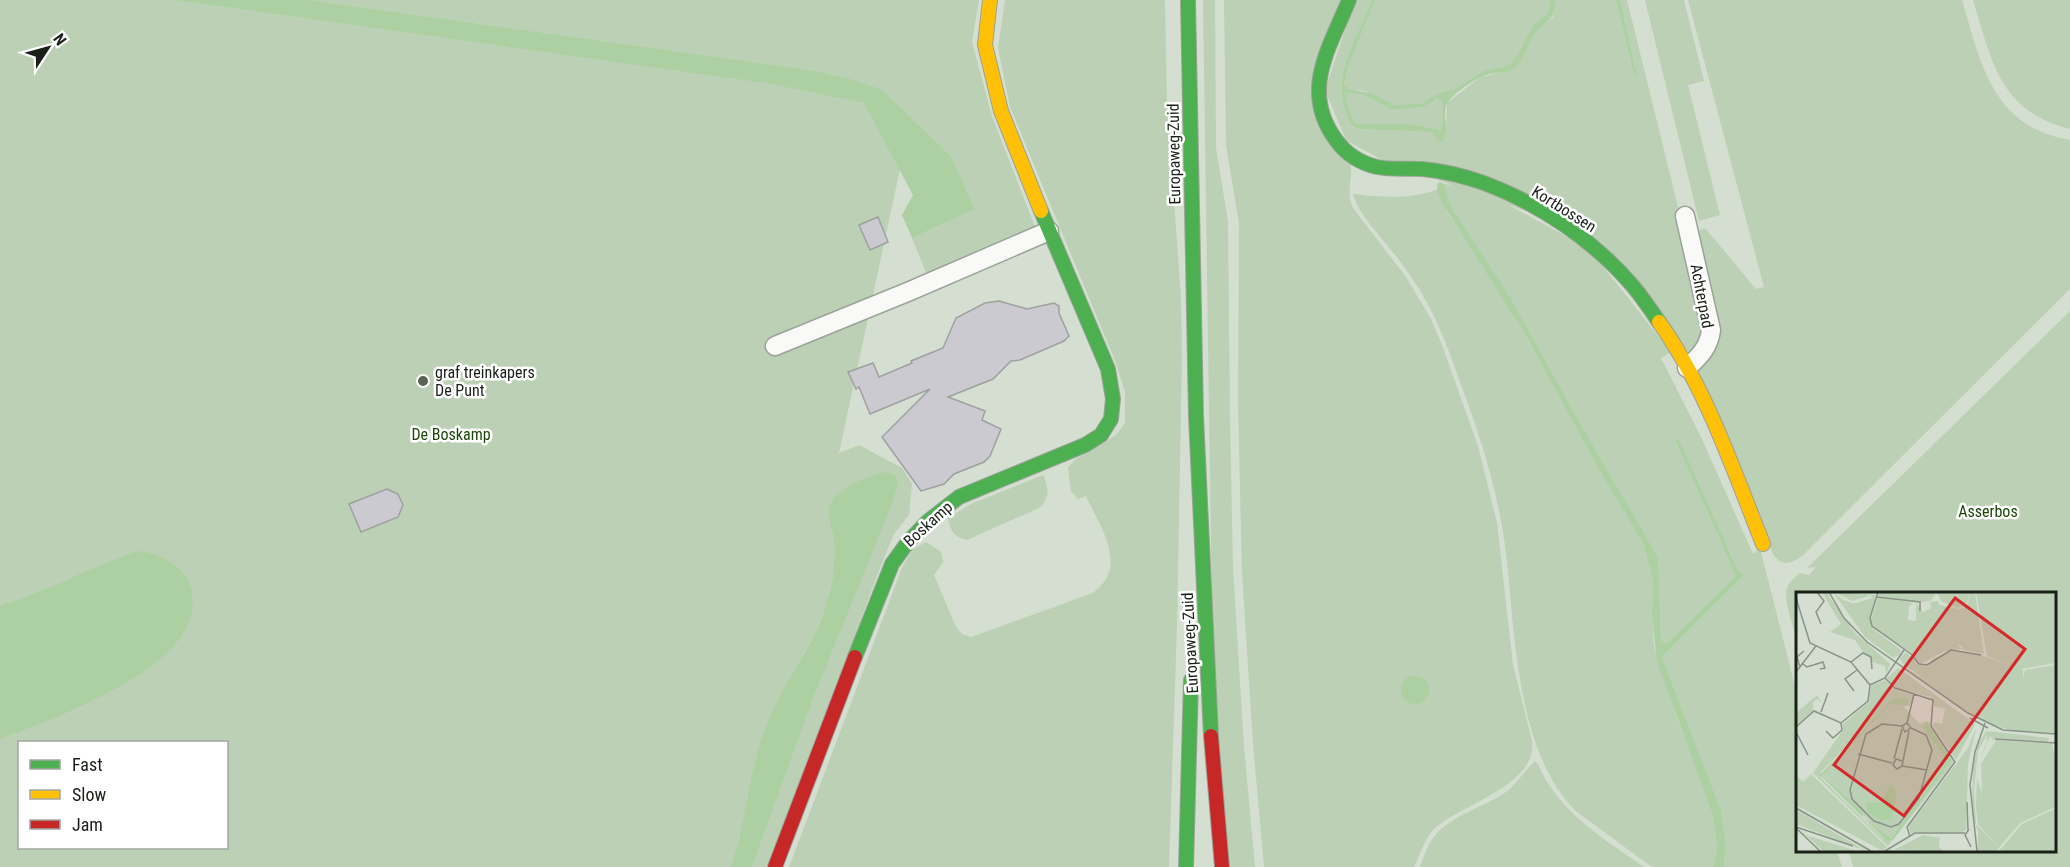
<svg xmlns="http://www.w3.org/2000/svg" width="2070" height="867" font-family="'Roboto Condensed',sans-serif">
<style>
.green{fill:#bbd0b4;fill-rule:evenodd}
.water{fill:#acd0a1;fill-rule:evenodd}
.building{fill:#cbcad0;stroke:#9fa1a0;stroke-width:1.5}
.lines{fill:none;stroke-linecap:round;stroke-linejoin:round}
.street-casing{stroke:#9ba398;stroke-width:21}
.fast-casing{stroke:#9ba398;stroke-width:16}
.slow-casing{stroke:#9ba398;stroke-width:16}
.jam-casing{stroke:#9ba398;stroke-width:16}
.street{stroke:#f9faf8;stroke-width:18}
.fast{stroke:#4caf50;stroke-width:14}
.slow{stroke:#ffc107;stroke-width:14}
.jam{stroke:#c62828;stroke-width:14}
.poi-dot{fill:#5a6358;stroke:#fff;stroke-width:2}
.labels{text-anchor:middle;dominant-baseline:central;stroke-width:5;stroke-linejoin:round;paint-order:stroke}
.street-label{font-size:16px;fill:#192017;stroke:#fff}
.poi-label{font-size:16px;fill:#192017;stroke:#fff;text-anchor:start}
.park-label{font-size:16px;fill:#1b4707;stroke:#fff}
.inset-road{fill:none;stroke:#899387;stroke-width:1.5}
.view{fill:#d62828;fill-opacity:0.15;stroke:#d62828;stroke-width:3}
.inset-edge{fill:none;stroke:#192017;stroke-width:3}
</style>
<rect width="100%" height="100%" fill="#d4dfd1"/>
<g class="green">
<path d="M0 0H173L609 61 837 76 817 71 309 0H979L972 42 992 116 1035 227 927 275 912 238 973 209 951 156 911 118 839 453 859 445 902 468 912 484 909 515 894 534 878 573 769 867H752L813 699 898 485 829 519 834 541V568L828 601 816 631 790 679 750 867H0ZM20 742H226V848H20Z"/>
<path d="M1005 0H1165L1167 107 1181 297 1182 356 1177 624 1169 867H789L902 568 913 549 926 542 941 552 943 562 934 575 956 627 962 634 971 637 1093 593C1097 589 1103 584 1106 579 1121 554 1096 519 1086 496L1078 499 1071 491 1068 467 1076 459 1116 435 1125 423V392L1116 363 1010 107 998 48Z"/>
<path d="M1203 0H1215L1216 148 1228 221 1230 420 1233 568 1244 747 1255 867H1228L1213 682Z"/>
<path d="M1224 0H1340L1313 70 1351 167C1352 182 1346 193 1353 208L1406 277 1431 319 1442 345 1478 446 1497 523 1513 665 1532 741C1538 786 1458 805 1433 830 1424 840 1420 855 1414 867H1264L1253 744 1242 573 1238 402 1239 223 1226 145Z"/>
<path d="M1355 0H1372C1360 33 1331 76 1345 110 1347 117 1353 123 1358 129L1430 132 1436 134 1438 139 1446 135 1447 103 1479 78 1512 69C1524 59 1527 45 1535 33 1539 27 1547 22 1553 17L1555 0H1616L1634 75 1637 76 1620 0H1627L1697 284 1704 323 1699 349 1689 352 1585 232 1382 160 1346 140 1325 90Z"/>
<path d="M1375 0H1550L1548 13 1532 26 1517 56 1509 65 1483 71 1453 90 1423 103 1395 105 1365 91 1348 89 1344 84 1348 67Z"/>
<path d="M1645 0H1684L1704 81 1688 85 1720 215 1699 221Z"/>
<path d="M1688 0H1962C1981 64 1992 127 2070 140V289L1802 556C1791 563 1785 567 1774 556L1698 369 1707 358 1695 237 1701 229H1706L1756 289 1764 287Z"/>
<path d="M1973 0H2070V129C1999 111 1992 61 1973 0Z"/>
<path d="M1348 93 1364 95 1391 109H1398L1424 107 1437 98 1443 104 1442 130 1410 124H1356L1350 114 1345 94Z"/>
<path d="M1444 184 1476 187 1589 249 1671 352 1661 358 1702 439 1753 554 1760 548 1797 694V850L1837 851 1842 867H1724L1726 842 1721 810 1662 657 1745 574 1738 570 1734 562 1677 439 1675 440 1736 576 1668 642 1662 643 1661 642 1659 577 1658 559 1654 550 1576 416 1509 295 1452 208Z"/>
<path d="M1438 189 1448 213 1473 250 1525 334 1595 463 1643 543 1653 580 1652 616 1654 646 1678 721 1708 796 1713 815 1717 847 1713 867H1652L1577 812C1518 756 1515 638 1507 562 1504 532 1498 502 1490 473 1482 442 1471 412 1460 382 1449 352 1439 322 1422 294 1415 282 1406 269 1397 257 1385 242 1356 211 1353 194 1379 197 1413 200 1438 189Z"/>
<path d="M2070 311V867H1853L1849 851 2054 850V594H1797V641C1794 628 1783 600 1787 588 1789 582 1795 577 1800 573L1809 575 1816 567 1807 568Z"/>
<path d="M1043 475C1049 488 1050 498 1039 508L967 540C954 537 950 531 948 518L971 504Z"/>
<path d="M1535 761 1538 764C1558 812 1603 838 1644 867H1420C1424 857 1427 845 1434 837 1449 816 1485 807 1506 792 1518 783 1524 771 1535 761Z"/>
</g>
<g class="water">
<path d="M173 0H309L817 71 854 80 882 90 951 156 974 209 912 238 902 215 913 195 864 103 766 83Z"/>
<path d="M1372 0H1375L1348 67 1344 84 1348 89 1370 93 1395 105 1423 103 1437 94 1453 90 1483 71 1509 65 1517 56 1532 26 1548 13 1550 0H1555C1555 20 1550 17 1538 30 1527 41 1526 60 1513 69 1506 73 1498 72 1490 74 1479 76 1455 92 1448 102 1440 114 1452 132 1442 142 1436 140 1436 134 1430 132L1358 129C1352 126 1349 121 1347 115 1329 78 1359 35 1372 0ZM1348 93 1364 95 1391 109H1398L1424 107 1437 98 1443 104 1442 130 1410 124H1356L1350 114 1345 94Z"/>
<path d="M1616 0H1620L1637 76 1634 75Z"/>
<path d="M1440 182 1444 184 1452 208 1509 295 1576 416 1654 550 1658 559 1659 577 1661 642 1663 643 1668 642 1736 576 1675 440 1678 438 1734 562 1738 570 1745 574 1662 657 1721 810 1726 843 1724 867H1713L1717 847 1713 815 1657 662 1652 616 1653 580 1643 543 1595 463 1525 334 1441 201 1438 193 1437 184Z"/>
<path d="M886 472 895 476 898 485 892 503 813 699 752 867H731C747 822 748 774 765 729 781 684 814 648 827 602 833 583 835 562 834 543 833 530 825 515 831 503 842 485 867 477 886 472Z"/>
<path d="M139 551C160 554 185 565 191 589 211 665 53 718 0 739V606C47 591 91 567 139 551Z"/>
<circle cx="1415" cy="690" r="14"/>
</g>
<g class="building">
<path d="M878 217 888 242 870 250 859 225Z"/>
<path d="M999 301 1027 309 1054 303 1059 306V313L1069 336 1064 341 1020 360 1011 361 993 379 948 397 985 411 982 420 1001 429 990 456 984 462 954 474 944 484 921 491 882 437 930 389 870 414 859 387 856 389 848 372 873 363 879 377 912 363 911 361 943 348 956 318 985 303Z"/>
<path d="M387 489 398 494 403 505 398 517 361 532 349 504Z"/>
</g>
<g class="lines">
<g class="street-casing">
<g id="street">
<path d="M1685 216 1711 330C1709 347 1700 356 1687 368"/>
<path d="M775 346 910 291 1049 231"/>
</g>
</g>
<g class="fast-casing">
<g id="fast">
<path d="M1188 0 1196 416 1211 736"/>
<path d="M1349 0C1329 49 1300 91 1336 140 1346 154 1360 163 1377 167 1392 170 1407 168 1422 169 1444 171 1464 176 1484 183 1540 204 1593 240 1632 285 1642 297 1651 310 1659 322"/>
<path d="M855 657 892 564 908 542 927 522 959 497 1085 445 1101 435 1111 419 1113 399 1108 369 1041 211"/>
<path d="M1186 867 1191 680"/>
</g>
</g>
<g class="slow-casing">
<g id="slow">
<path d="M990 0 985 45 1001 111 1041 211"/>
<path d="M1659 322C1706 388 1733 469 1763 544"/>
</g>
</g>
<g class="jam-casing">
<g id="jam">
<path d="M1211 736 1222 867"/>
<path d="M775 867 855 657"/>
</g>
</g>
<use href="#street" class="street"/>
<use href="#fast" class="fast"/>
<use href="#slow" class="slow"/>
<use href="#jam" class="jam"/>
</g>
<circle class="poi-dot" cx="423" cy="381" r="6"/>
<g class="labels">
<g class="street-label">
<text transform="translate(1174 154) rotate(-91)">Europaweg-Zuid</text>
<text transform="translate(1564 209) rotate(32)">Kortbossen</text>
<text transform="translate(1702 296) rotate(79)">Achterpad</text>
<text transform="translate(928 524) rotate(-42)">Boskamp</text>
<text transform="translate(1190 643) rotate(-93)">Europaweg-Zuid</text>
</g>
<g class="poi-label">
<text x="435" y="372">graf treinkapers<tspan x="435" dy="18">De Punt</tspan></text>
</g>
<g class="park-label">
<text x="451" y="434">De Boskamp</text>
<text x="1988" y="511">Asserbos</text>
</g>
</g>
<g transform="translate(1796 592)">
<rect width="260" height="260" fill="#d4dfd1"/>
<path d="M26 0H30L59 41 94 72 90 82 89 74 76 70 75 64 67 60 59 48 34 40 45 32ZM37 0 47 8 56 11H61L76 6 75 3 56 9 39 0 80 3 74 24 77 37 105 58 103 64 96 65 69 45ZM82 0H138L139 3 134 9 124 10 82 4ZM140 0H173V5L170 14 161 16 146 10ZM174 0H179L188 62 167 58 166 54 161 52 166 57 149 59 124 72 115 60 79 37 75 28 82 5 118 11 113 14 112 28 120 29V11L127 20 135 16 134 10 142 9 143 13 164 17 172 12ZM180 0H259V71L224 77 191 64ZM154 59 185 63 227 78V86L229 78 259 73V141L219 139 193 132 185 128 187 123 184 127 164 115 103 71 137 93 106 71 104 66 110 60 122 73 132 75 137 67ZM102 76 179 132 160 168 137 134 138 130 146 132 149 117 138 114 135 105 102 97 91 86ZM89 88 98 97 117 103 114 114H111V107H101L123 131 133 130 158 170 92 254 17 181 47 138V132L73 110 75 94ZM87 117 26 182 93 249 144 185 94 250H92L75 235 25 186V180ZM21 103 26 110 21 107 17 110V118L0 134V121ZM180 136 172 172 170 237 167 240 114 241 113 234 172 156ZM190 139 253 146 252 150 199 146 197 149 196 146 194 145 182 172 191 150V143L182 159 178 198 180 232 202 255 182 232 180 215 181 186 186 202 185 172 200 148 256 152 259 165V215L224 231 200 259H182V239L176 222 177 173 182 153ZM15 182 91 255 87 259 0 213V183L7 190ZM259 217V259H203L226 232ZM0 218 70 259 0 232ZM7 240 13 244 60 259H27ZM127 243 144 246 143 255 147 259 98 258Z" fill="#bbd0b4" fill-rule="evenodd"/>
<path d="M97 107H112L111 114 95 111 26 183 66 220 67 225 95 247 152 169 127 136 130 129 155 168 98 247 92 250 24 183ZM94 192 100 197 99 210 95 227 86 228 71 220V211H85Z" fill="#acd0a1"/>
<path class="inset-road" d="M21 0 28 9 20 20 25 32M33 0 48 26 71 50 172 121 207 138 260 142M82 0 74 26 76 34 115 62 123 72 131 73 155 58 185 63M81 5 124 10V19M0 6 14 51 55 70 74 93 89 86 108 58M55 70 67 61 75 65 76 77M7 72 11 75 27 70 29 76 24 77M4 75 1 65 8 59M0 80 20 54M89 86 99 96 137 108 135 134 159 170 111 235 114 245M58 99 49 87 61 78M25 120 32 101M174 126 192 136M111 131 115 136 109 140 106 134 111 131 118 102M106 134 86 132 70 142 54 198 56 207 78 229 95 235 103 232 123 206 136 158 130 143 115 136M0 135 18 119 45 131 72 109 74 93M30 139 37 146 46 138 45 131M0 140 12 163M199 147 260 151M62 162 96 171M98 167 106 137M106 169 100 167 97 173 101 177 106 174 113 139M106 174 131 178M171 210 172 238M0 216 75 259M0 235 57 254M0 236 24 259M173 237 169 243 175 255M89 259 119 241H169M181 259 174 193 179 160 189 131"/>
<path class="view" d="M159 6 229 57 108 224 38 173Z"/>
<rect width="260" height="260" class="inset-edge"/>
</g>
<rect x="18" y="741" width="210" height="108" fill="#ffffff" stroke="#a3a6a2" stroke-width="1.5"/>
<rect x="30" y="760" width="30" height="9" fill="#4caf50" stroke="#a3a6a2" stroke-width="1.5"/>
<text x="72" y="771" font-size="18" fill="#192017">Fast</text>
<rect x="30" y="790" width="30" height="9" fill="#ffc107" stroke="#a3a6a2" stroke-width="1.5"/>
<text x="72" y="801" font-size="18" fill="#192017">Slow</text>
<rect x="30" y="820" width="30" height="9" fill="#c62828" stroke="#a3a6a2" stroke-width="1.5"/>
<text x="72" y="831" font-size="18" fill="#192017">Jam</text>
<g transform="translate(48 48) rotate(54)" stroke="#ffffff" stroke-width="4.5" paint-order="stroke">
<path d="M0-4.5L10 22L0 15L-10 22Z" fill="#192017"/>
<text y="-9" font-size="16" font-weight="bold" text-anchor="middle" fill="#192017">N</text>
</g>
</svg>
